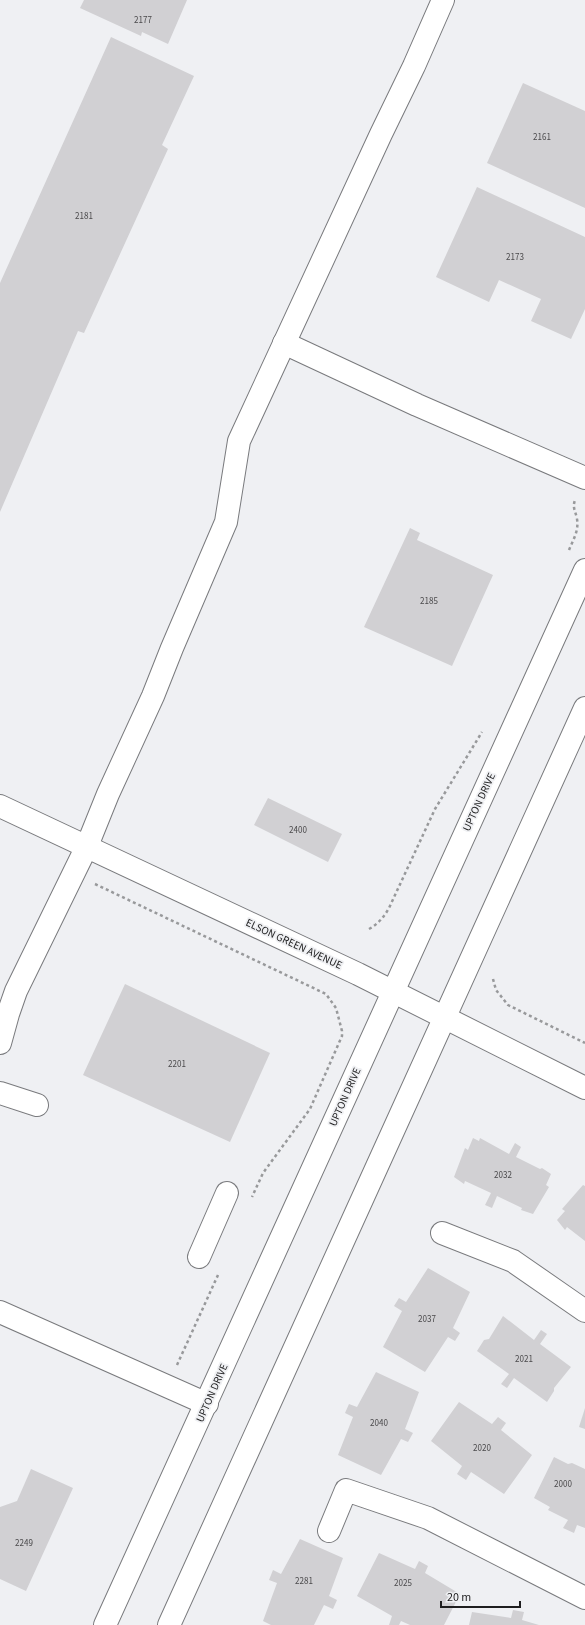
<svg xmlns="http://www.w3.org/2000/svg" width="585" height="1625" font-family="'Source Sans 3',sans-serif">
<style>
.building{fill:#d1d0d3}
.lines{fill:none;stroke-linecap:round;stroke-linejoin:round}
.minor-casing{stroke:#797a7d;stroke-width:24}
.major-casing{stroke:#797a7d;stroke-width:24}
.path{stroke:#98999b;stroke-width:2.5;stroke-dasharray:3 3;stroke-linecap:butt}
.minor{stroke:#fff;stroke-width:22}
.major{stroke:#fff;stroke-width:22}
.labels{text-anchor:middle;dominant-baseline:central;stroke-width:3.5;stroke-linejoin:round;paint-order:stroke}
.number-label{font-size:9px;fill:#4b4a4c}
.street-label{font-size:11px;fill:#1e1e1f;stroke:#eff0f3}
</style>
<rect width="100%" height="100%" fill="#eff0f3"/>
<g class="building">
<path d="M84 0H187L168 44 142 32 141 36 80 8Z"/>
<path d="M111 37 194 76 162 145 168 149 84 333 78 331 0 512V283Z"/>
<path d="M523 83 585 111V208L487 163Z"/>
<path d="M477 187 585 237V309L571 339 531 321 541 299 499 280 489 302 436 277Z"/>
<path d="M410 528 420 533 417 540 493 575 452 666 364 627Z"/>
<path d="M268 798 342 834 328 862 254 825Z"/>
<path d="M125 984 270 1053 230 1142 83 1075Z"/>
<path d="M473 1138 479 1141 480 1138 509 1154 515 1143 521 1147 516 1157 540 1169 542 1168 551 1174 546 1185 549 1187 533 1214 521 1210 522 1208 497 1196 492 1208 485 1205 491 1193 465 1181 464 1184 454 1177 465 1148 468 1150Z"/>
<path d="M583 1185 585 1186V1241L567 1227 565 1230 557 1220 565 1211 562 1209Z"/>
<path d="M428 1268 470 1292 453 1328 460 1333 455 1341 448 1337 425 1372 383 1347 402 1311 394 1306 399 1298 406 1302Z"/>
<path d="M503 1316 534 1340 541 1330 547 1334 540 1344 571 1367 554 1388V1391L547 1402 514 1378 507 1388 501 1384 509 1374 477 1351 484 1340 489 1339Z"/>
<path d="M376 1372 419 1392 405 1429 413 1433 408 1442 401 1439 381 1475 338 1455 353 1417 345 1413 349 1404 357 1407Z"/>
<path d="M459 1402 492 1424 498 1417 506 1423 501 1430 532 1455 504 1494 471 1472 466 1480 457 1474 462 1466 431 1441Z"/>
<path d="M585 1408V1429L579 1427Z"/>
<path d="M554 1457 568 1464 572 1463 585 1469V1528L577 1525 574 1533 563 1528 568 1520 548 1510 550 1507 534 1498Z"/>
<path d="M31 1469 73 1488 26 1591 0 1579V1507L17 1501Z"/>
<path d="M300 1539 343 1558 329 1596 337 1600 333 1609 324 1605 314 1625H271L263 1621 277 1583 269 1580 273 1570 281 1574Z"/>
<path d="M379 1553 415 1569 419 1561 428 1566 425 1573 460 1594 444 1625H410L401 1621 399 1625H389L392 1616 357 1596Z"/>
<path d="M513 1610 524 1612 522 1620 539 1625H469L472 1612 511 1618Z"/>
</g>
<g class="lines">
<g class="minor-casing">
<g id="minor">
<path d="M284 343 417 405 585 478"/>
<path d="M0 806 358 974 585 1088"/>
<path d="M0 1043 8 1014 16 991 87 846 108 794 153 696 172 648 226 522 239 441 381 134 414 66 443 0"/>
<path d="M0 1093 37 1105"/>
<path d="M442 1233 513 1261 585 1311"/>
<path d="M199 1257 227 1193"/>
<path d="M0 1312 207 1404"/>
<path d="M329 1531 346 1490 428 1518 585 1598"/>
</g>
</g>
<g class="major-casing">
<g id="major">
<path d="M105 1625 585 570"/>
<path d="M169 1625C309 1320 445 1013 585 708"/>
</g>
</g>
<g class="path">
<path d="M569 550C573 540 579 531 577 519 576 512 572 508 575 500"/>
<path d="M95 884 326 994 336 1008 342 1031V1036L310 1109 263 1173 252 1197"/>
<path d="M369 929C378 924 384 917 389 908L435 809 482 732"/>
<path d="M493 979 496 990 508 1005 585 1043"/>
<path d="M177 1365 218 1275"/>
</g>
<use href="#minor" class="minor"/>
<use href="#major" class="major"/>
</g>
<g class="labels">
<g class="number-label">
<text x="143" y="20">2177</text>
<text x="542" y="137">2161</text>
<text x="84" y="216">2181</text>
<text x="515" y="257">2173</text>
<text x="429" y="601">2185</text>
<text x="298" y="830">2400</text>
<text x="177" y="1064">2201</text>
<text x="503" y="1175">2032</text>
<text x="427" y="1319">2037</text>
<text x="524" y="1359">2021</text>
<text x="379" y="1423">2040</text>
<text x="482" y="1448">2020</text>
<text x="563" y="1484">2000</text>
<text x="24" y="1543">2249</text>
<text x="304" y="1581">2281</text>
<text x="403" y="1583">2025</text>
</g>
<g class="street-label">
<text transform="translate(479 802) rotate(-65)">UPTON DRIVE</text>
<text transform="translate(294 944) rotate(25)">ELSON GREEN AVENUE</text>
<text transform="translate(345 1097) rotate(-66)">UPTON DRIVE</text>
<text transform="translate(212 1393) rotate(-66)">UPTON DRIVE</text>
</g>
</g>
<path d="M441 1601v6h79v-6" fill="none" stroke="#1e1e1f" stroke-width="2"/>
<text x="447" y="1601" font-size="12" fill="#1e1e1f" stroke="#eff0f3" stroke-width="3" paint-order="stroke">20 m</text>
</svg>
